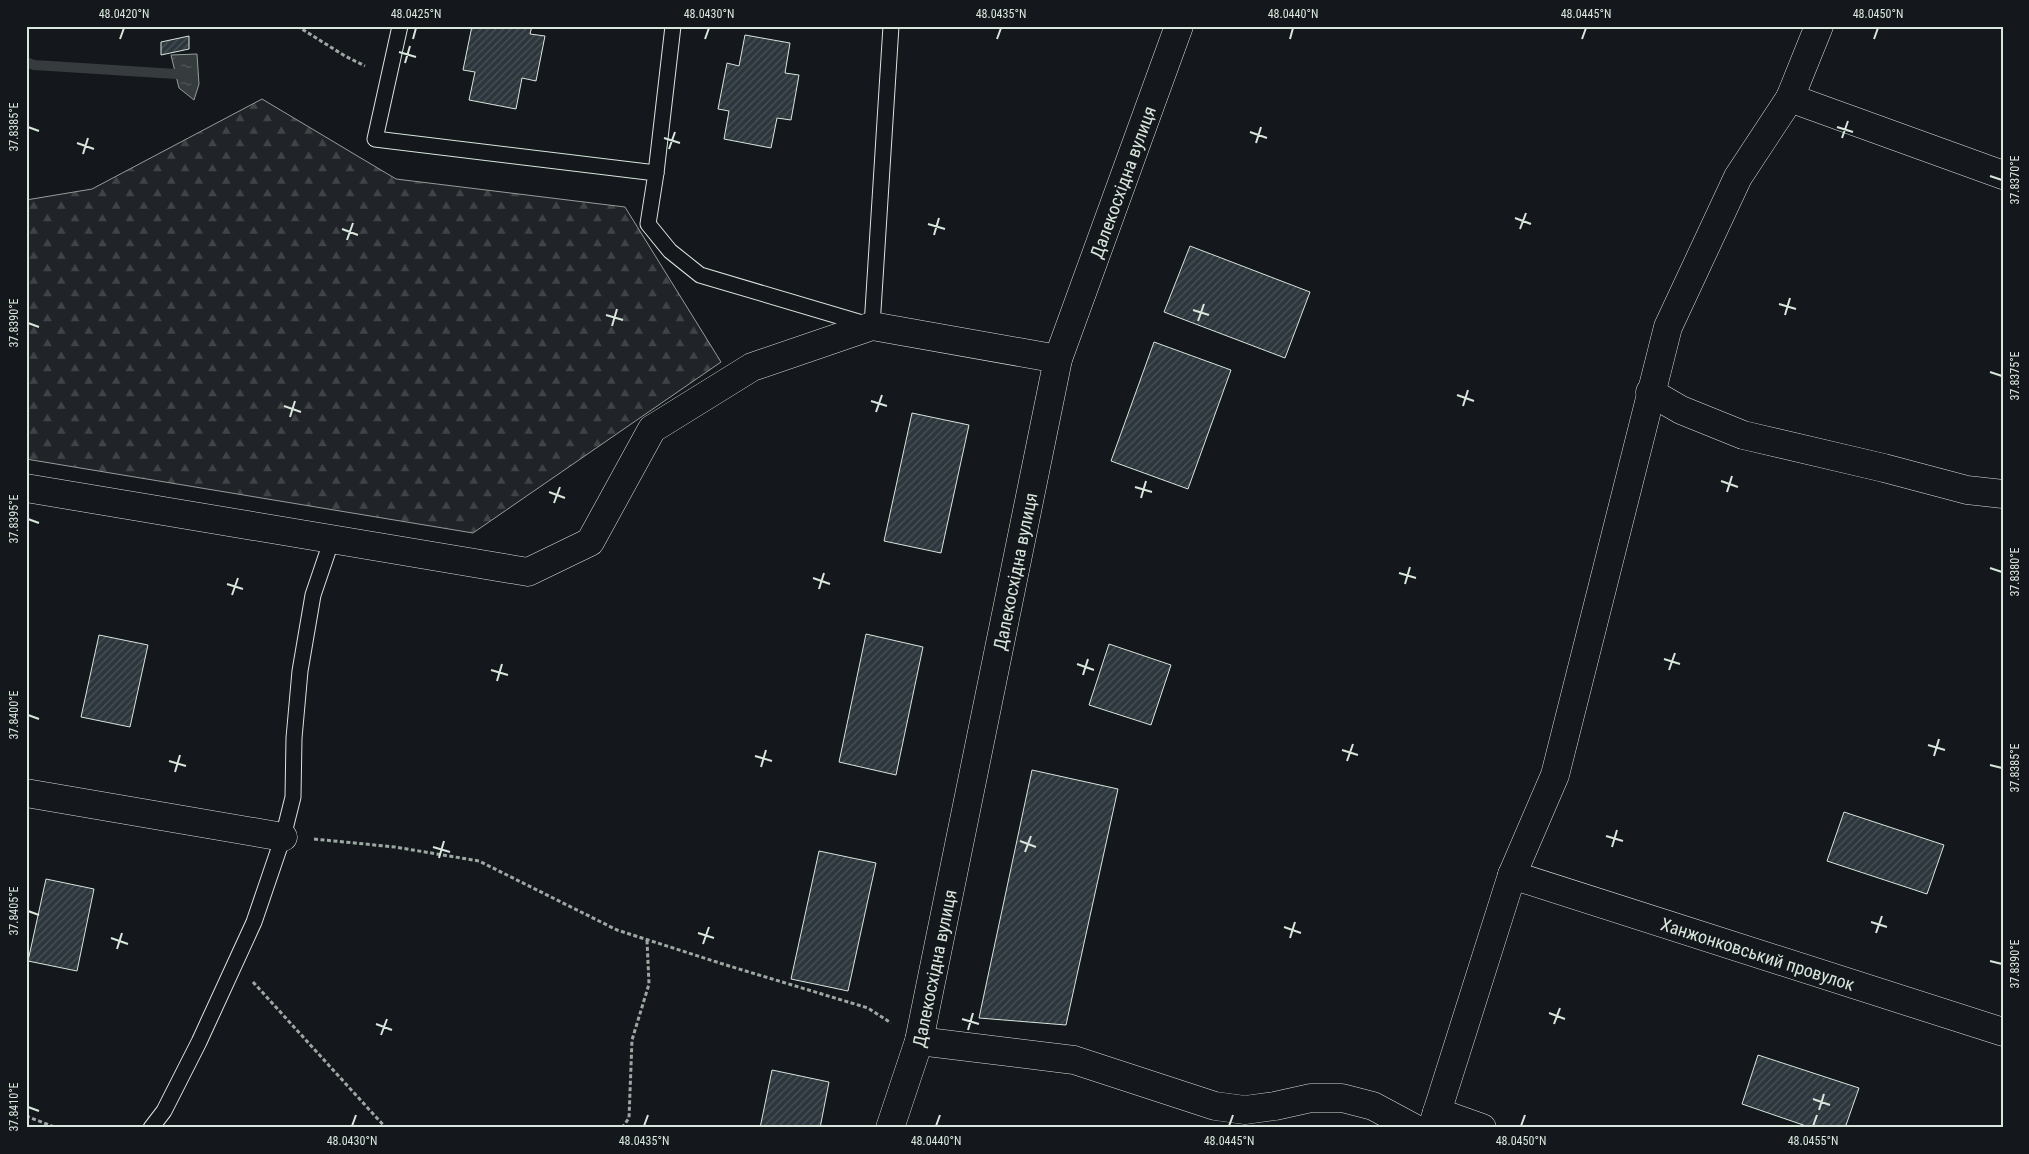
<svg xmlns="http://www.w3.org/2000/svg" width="2029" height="1154" font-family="'Roboto Condensed',sans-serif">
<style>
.forest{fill:url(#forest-firs);stroke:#939e99}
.water{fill:url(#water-ripples);stroke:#939e99}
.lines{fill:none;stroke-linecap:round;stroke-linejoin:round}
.stream{stroke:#363b3e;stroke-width:10}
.building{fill:url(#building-hatch);stroke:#d8e6dc}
.service-casing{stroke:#d8e6dc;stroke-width:17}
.minor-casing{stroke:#d8e6dc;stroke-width:29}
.path{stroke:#9da8a2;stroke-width:3;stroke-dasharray:4 2.5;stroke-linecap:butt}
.service{stroke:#14181c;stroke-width:15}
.minor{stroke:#14181c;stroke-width:28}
.ticks{fill:none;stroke:#d8e6dc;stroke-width:2}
.labels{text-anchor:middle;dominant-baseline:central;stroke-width:4;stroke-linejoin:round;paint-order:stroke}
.street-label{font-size:18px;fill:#d8e6dc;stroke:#14181c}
.neatline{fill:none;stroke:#d8e6dc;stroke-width:2}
.ticks-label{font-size:12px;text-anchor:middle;fill:#d8e6dc}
</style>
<defs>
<pattern id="forest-firs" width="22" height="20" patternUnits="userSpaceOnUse" patternTransform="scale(1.25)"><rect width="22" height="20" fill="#202428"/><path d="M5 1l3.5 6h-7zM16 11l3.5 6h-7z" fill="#404447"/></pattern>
<pattern id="water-ripples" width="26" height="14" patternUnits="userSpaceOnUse" patternTransform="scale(1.25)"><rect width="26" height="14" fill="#363b3e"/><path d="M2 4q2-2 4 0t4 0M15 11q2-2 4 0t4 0" fill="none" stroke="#525759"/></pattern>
<pattern id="building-hatch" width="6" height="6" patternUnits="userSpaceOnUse" patternTransform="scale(1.25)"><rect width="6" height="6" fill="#2c363c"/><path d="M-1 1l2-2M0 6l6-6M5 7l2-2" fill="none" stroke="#4a5358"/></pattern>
</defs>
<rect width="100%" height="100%" fill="#14181c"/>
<path class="forest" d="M262 99 396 179 625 207 721 362 473 533 26 459V200L92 189Z"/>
<path class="water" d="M197 54 199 84 194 100 179 88 171 55Z"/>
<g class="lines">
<path class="stream" d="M26 62 34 65 176 74"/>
</g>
<g class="building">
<path d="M472 26H532L530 34 545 36 536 81 522 78 516 109 469 100 475 72 463 70Z"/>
<path d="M745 35 790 43 785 73 799 75 791 120 777 118 771 148 724 139 729 111 718 109 727 63 739 66Z"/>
<path d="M189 36V49L161 55V42Z"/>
<path d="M1190 246 1310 292 1285 358 1164 312Z"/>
<path d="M1154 342 1231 370 1188 489 1111 461Z"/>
<path d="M912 413 969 425 941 553 884 541Z"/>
<path d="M866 634 923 647 896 775 839 762Z"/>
<path d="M99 635 148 645 130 727 81 717Z"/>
<path d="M1109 644 1171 665 1151 725 1089 705Z"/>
<path d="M1032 770 1118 789 1066 1025 979 1018Z"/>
<path d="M1844 812 1944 845 1927 894 1827 861Z"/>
<path d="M819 851 876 863 848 991 791 979Z"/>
<path d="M46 879 94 889 77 971 28 961Z"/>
<path d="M1758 1055 1859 1088 1845 1128H1812L1742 1104Z"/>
<path d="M772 1070 829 1082 820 1128H760Z"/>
</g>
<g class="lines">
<g class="service-casing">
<g id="service">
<path d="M400 26 375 139 656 173"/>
<path d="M673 26 656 173 648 224 670 251 700 275 872 326 891 26"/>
<path d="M151 1128 164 1111 199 1042 254 922 283 837 293 797 294 738 300 671 313 595 332 539"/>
</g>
</g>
<g class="minor-casing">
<g id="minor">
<path d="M1790 98 2003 175"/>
<path d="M1650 392 1681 410 1743 435 1884 468 1967 490 2003 494"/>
<path d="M26 488 528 572 590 542 652 429 752 367 872 326 1058 359"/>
<path d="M26 793 283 837"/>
<path id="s1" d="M1512 875 2003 1032"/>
<path d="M919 1041 1074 1060 1215 1106 1245 1110 1275 1106 1311 1098H1342L1373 1106 1414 1128"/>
<path d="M1437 1112 1482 1128"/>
<path id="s2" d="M890 1128 919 1041 1058 359 1179 26"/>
<path d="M1432 1128 1512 875 1555 775 1668 327 1738 177 1790 98 1819 26"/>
</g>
</g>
<g class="path">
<path d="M297 26 345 56 365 66"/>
<path d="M314 839 395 847 479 861 617 930 726 965 868 1008 891 1023"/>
<path d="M253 982 386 1128"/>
<path d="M26 1116 57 1128"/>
<path d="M622 1128 629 1118 632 1040 649 984 647 940"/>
</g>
<use href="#service" class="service"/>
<use href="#minor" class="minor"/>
</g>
<path class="ticks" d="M120 39 124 28M413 39 416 28M705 39 709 28M997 39 1001 28M1290 39 1293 28M1582 39 1586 28M1874 39 1878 28M399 52 416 57M405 63 410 46M28 127 39 131M1837 127 1853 132M1250 132 1267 138M664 138 680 143M1842 138 1848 121M77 143 94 149M1256 143 1261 127M669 149 675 132M83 154 88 138M1990 176 2002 180M1515 218 1531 224M928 224 945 229M342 229 358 235M1520 229 1526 213M934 235 939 218M347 240 353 223M1779 304 1796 309M1193 310 1209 315M606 315 623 320M1785 315 1790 298M1198 321 1204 304M28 323 39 327M612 326 617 309M1990 372 2002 376M1457 395 1474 401M871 401 887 406M284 406 301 412M1463 406 1468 390M876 412 882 395M290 417 295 401M1721 481 1738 487M1135 487 1152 492M549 492 565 498M1727 492 1732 476M1141 498 1146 481M554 503 560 487M28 519 39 523M1990 568 2002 572M1399 573 1416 578M813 578 830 584M227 584 243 589M1405 584 1410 567M819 589 824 573M232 595 238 578M1664 659 1680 664M1077 664 1094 670M491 670 508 675M1669 670 1675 653M1083 675 1088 659M497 681 502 664M28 715 39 719M1928 745 1945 750M1342 750 1358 755M755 756 772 761M1934 756 1939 739M169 761 186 766M1347 761 1353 744M1990 765 2002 768M761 767 766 750M175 772 180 755M1606 836 1623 841M1020 841 1036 847M433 847 450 852M1612 847 1617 830M1025 852 1031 836M439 858 444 841M28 911 39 915M1871 922 1887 927M1284 927 1301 933M698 933 714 938M1876 933 1882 916M111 938 128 944M1290 938 1295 922M703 944 709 927M117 949 122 933M1990 961 2002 964M1549 1013 1565 1019M962 1019 979 1024M376 1024 392 1030M1554 1024 1560 1008M968 1030 973 1013M381 1035 387 1019M1813 1099 1830 1105M28 1107 39 1111M1819 1110 1824 1094M352 1126 356 1115M644 1126 648 1115M936 1126 940 1115M1229 1126 1233 1115M1521 1126 1525 1115M1813 1126 1817 1115"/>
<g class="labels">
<g class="street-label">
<text stroke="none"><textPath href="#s2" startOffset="976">Далекосхідна вулиця</textPath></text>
<text stroke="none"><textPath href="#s2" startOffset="571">Далекосхідна вулиця</textPath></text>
<text stroke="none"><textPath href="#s1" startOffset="258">Ханжонковський провулок</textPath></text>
<text stroke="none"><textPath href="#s2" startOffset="166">Далекосхідна вулиця</textPath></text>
</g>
</g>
<rect width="2029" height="1154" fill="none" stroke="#14181c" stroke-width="55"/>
<rect x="28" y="28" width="1974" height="1098" class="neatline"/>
<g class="ticks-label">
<text x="124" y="18">48.0420°N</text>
<text x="416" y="18">48.0425°N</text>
<text x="709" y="18">48.0430°N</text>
<text x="1001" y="18">48.0435°N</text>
<text x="1293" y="18">48.0440°N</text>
<text x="1586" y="18">48.0445°N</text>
<text x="1878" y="18">48.0450°N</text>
<text transform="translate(14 127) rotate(-90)" y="4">37.8385°E</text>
<text transform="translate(2015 180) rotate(-90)" y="4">37.8370°E</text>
<text transform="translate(14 323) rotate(-90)" y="4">37.8390°E</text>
<text transform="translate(2015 376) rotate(-90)" y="4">37.8375°E</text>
<text transform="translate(14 519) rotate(-90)" y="4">37.8395°E</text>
<text transform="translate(2015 572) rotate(-90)" y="4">37.8380°E</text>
<text transform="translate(14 715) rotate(-90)" y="4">37.8400°E</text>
<text transform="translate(2015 768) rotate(-90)" y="4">37.8385°E</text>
<text transform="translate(14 911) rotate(-90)" y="4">37.8405°E</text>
<text transform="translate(2015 964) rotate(-90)" y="4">37.8390°E</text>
<text transform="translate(14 1107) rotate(-90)" y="4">37.8410°E</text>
<text x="352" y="1145">48.0430°N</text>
<text x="644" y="1145">48.0435°N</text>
<text x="936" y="1145">48.0440°N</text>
<text x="1229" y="1145">48.0445°N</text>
<text x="1521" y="1145">48.0450°N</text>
<text x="1813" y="1145">48.0455°N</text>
</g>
</svg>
